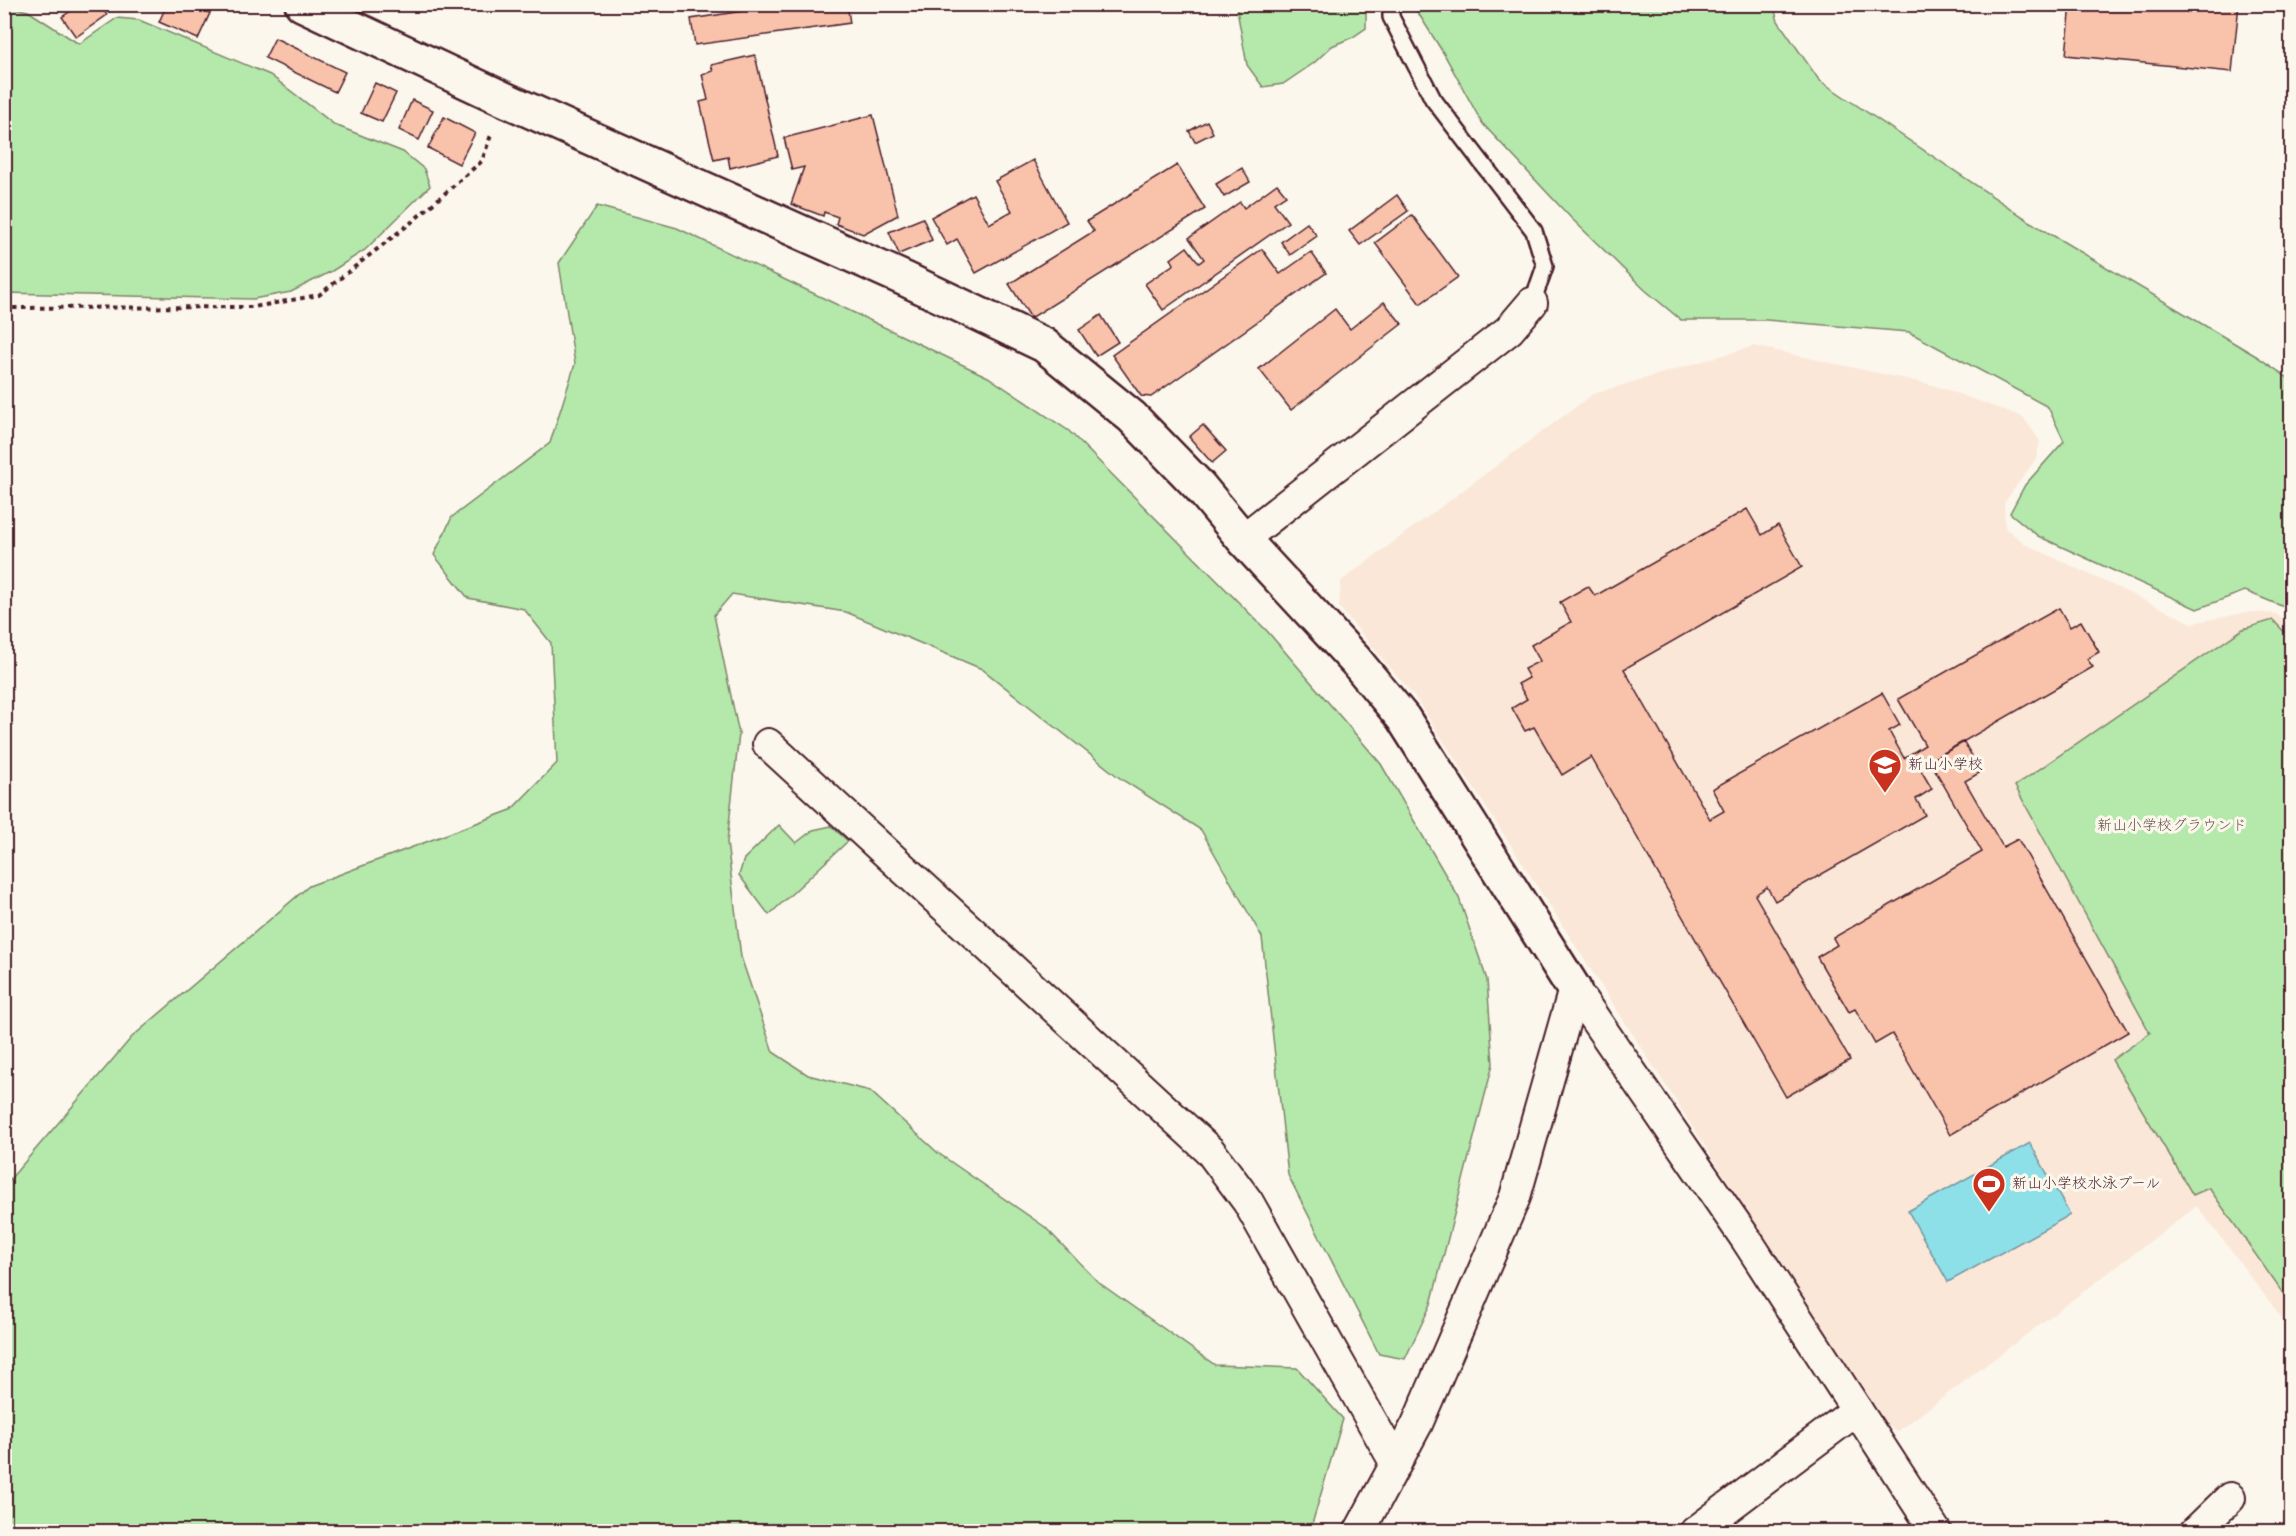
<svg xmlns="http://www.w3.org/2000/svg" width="2296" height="1536" font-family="Kalam,'Klee One',sans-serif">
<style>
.built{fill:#fae7d8}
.green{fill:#b4e9ab;stroke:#7f846b;stroke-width:1.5}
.water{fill:#8ee0e8;stroke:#73939c;stroke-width:1.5}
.building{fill:#f8c2ab;stroke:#4a1f2b;stroke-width:1.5}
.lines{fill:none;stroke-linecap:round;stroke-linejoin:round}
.service-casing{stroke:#4a1f2b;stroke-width:20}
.minor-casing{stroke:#4a1f2b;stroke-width:34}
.tertiary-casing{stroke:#4a1f2b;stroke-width:38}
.path{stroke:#4a1f2b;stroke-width:4;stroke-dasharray:4.5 4.5;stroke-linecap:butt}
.service{stroke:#fbf7ec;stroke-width:15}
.minor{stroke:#fbf7ec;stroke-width:30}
.tertiary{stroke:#fbf7ec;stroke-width:33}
.labels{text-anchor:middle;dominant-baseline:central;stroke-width:6;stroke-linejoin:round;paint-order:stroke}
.poi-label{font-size:15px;fill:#4a1f2b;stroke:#fbf7ec;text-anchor:start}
.park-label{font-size:15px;fill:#64524b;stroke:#fbf7ec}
</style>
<rect width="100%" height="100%" fill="#fbf7ec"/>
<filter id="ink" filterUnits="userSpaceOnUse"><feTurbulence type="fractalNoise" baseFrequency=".0167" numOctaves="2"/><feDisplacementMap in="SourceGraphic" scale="12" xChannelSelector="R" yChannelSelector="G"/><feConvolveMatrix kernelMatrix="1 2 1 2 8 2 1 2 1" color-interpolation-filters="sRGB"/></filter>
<g filter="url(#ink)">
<path class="built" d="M1754 346 1933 385 2023 417 2040 441 2036 459 2004 503 2005 528 2027 545 2192 623 2249 612 2277 614 2291 629V1330L2197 1206 1897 1432 1883 1422 1415 697 1339 607 1341 581 1593 394Z"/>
<g class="green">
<path d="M1236 5H1366V28L1353 37 1332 46 1314 63 1283 84 1263 87 1247 65Z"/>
<path d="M1413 5H1773L1778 21 1819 80 2037 226 2256 356 2291 380V615L2284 607 2245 591 2197 609 2038 536 2010 513 2025 485 2064 441 2048 407 1909 332 1766 320H1681L1645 290 1571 218 1482 123 1444 54Z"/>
<path d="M10 7 28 11 79 44 117 18 139 20 270 75 335 125 403 152 424 169 430 186 365 250 332 271 291 292 253 299 5 293 4 10Z"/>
<path d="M597 206 677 228 988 377 1069 431 1268 632 1381 764 1459 898 1487 980 1493 1064 1431 1304 1405 1359 1379 1354 1288 1175 1262 937 1201 830 1121 779 982 669 846 612 732 594 714 615 739 734 727 842 741 957 773 1052 808 1075 870 1091 938 1153 1045 1227 1098 1282 1215 1365 1297 1368 1343 1419 1310 1531H5V1185L132 1037 309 886 511 810 557 763 551 643 524 609 468 598 434 555 452 517 550 443 575 364 559 263Z"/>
<path d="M2273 620 2292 640 2291 1305 2209 1188 2193 1195 2112 1060 2150 1033 2015 786 2243 629Z"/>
<path d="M779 825 796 843 813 830 831 826 848 841 769 915 739 875 744 859Z"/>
</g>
<path class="water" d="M2030 1143 2070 1215 1948 1282 1908 1211Z"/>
<g class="building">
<path d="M81 4H99L107 15 76 37 62 17Z"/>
<path d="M167 4H190L210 13 198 39 159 22Z"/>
<path d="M789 4H847L850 23 695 45 691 19Z"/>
<path d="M2071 4H2239L2232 72 2066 55Z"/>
<path d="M275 38 345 72 335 92 265 58Z"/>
<path d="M755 55 778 156 730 168 728 157 714 160 700 102 708 100 702 74 713 71 711 65Z"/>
<path d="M375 83 396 93 382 122 361 113Z"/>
<path d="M412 100 433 110 419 140 399 130Z"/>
<path d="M873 115 898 215 863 234 836 224 838 217 824 212 823 216 791 204 804 167 792 170 784 138Z"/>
<path d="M444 117 475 133 459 164 428 148Z"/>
<path d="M1207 121 1213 133 1195 142 1189 131Z"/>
<path d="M1033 160 1067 222 976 273 957 239 947 245 931 217 973 194 989 224 1012 211 995 181Z"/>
<path d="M1177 165 1205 209 1031 318 1009 284 1094 231 1087 221Z"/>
<path d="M1242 168 1250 182 1224 197 1216 184Z"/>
<path d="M1277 184 1286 195 1274 203 1288 222 1163 310 1145 284 1174 264 1171 259 1187 247 1199 263 1204 259 1189 238 1240 202 1244 208Z"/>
<path d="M1397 195 1408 211 1360 245 1349 231Z"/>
<path d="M1412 215 1458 277 1420 304 1375 243Z"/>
<path d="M923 218 932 240 899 254 889 232Z"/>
<path d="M1307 223 1317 236 1290 255 1281 242Z"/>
<path d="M1262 249 1280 274 1311 252 1326 273 1151 397 1141 396 1112 355Z"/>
<path d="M1384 302 1402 324 1291 410 1259 369 1335 309 1350 329Z"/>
<path d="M1101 315 1118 342 1096 356 1079 330Z"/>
<path d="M1203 425 1226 451 1212 463 1189 437Z"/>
<path d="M1747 509 1762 535 1778 525 1802 567 1624 669 1710 819 1724 811 1712 789 1882 693 1900 725 1889 731 1904 758 1925 745 1898 699 2059 608 2070 627 2081 621 2099 652 2087 659 2093 667 1919 767 1932 789 1916 799 1925 815 1775 901 1767 887 1755 895 1850 1060 1786 1097 1591 757 1562 775 1534 727 1525 731 1512 708 1527 699 1518 684 1529 678 1524 669 1540 661 1531 645 1571 622 1560 602 1588 586 1595 596Z"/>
<path d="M1964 742 1981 772 1965 781 2003 847 2018 839 2128 1032 1950 1135 1892 1034 1875 1044 1855 1009 1849 1012 1817 957 1837 945 1833 938 1982 852 1930 761Z"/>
</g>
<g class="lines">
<g class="service-casing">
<path id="service" d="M1391 4V17L1433 99 1534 231 1545 266 1532 303"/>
</g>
<g class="minor-casing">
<g id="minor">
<path d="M1243 539 1509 330 1532 303"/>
<path d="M768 744 1210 1151 1248 1202 1396 1464"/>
<path d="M1574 989 1746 1239 1936 1532"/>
<path d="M1359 1532 1417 1424 1515 1197 1574 989"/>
<path d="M1695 1532 1857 1410"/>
<path d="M2195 1532 2230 1498"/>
</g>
</g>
<g class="tertiary-casing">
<path id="tertiary" d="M302 4 504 99 905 279 1044 345 1132 417 1200 487 1243 539 1355 660 1403 718 1574 989"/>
</g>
<path class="path" d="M4 308 254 307 319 295 413 221 482 161 492 132"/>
<use href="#service" class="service"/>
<use href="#minor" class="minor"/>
<use href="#tertiary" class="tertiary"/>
</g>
</g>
<defs>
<g id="school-pin" transform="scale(1.725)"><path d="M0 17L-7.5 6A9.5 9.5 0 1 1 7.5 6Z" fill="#c8321e" stroke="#fbf7ec"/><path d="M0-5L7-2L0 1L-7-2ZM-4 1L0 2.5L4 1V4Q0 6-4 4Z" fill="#fff"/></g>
<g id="stadium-pin" transform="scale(1.725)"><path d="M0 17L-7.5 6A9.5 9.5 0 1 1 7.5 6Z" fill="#c8321e" stroke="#fbf7ec"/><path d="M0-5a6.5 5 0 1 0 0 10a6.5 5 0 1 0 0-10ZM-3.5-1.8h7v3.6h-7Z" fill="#fff"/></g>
</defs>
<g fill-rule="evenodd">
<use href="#school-pin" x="1885" y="765"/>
<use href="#stadium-pin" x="1989" y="1184"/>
</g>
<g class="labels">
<g class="poi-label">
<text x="1908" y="765">新山小学校</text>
<text x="2012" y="1184">新山小学校水泳プール</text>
</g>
<g class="park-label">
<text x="2172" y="826">新山小学校グラウンド</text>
</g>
</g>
<rect width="2296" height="1536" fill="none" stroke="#fbf7ec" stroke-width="24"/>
<rect x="12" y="12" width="2272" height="1512" fill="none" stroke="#4a1f2b" stroke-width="2" filter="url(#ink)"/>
</svg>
